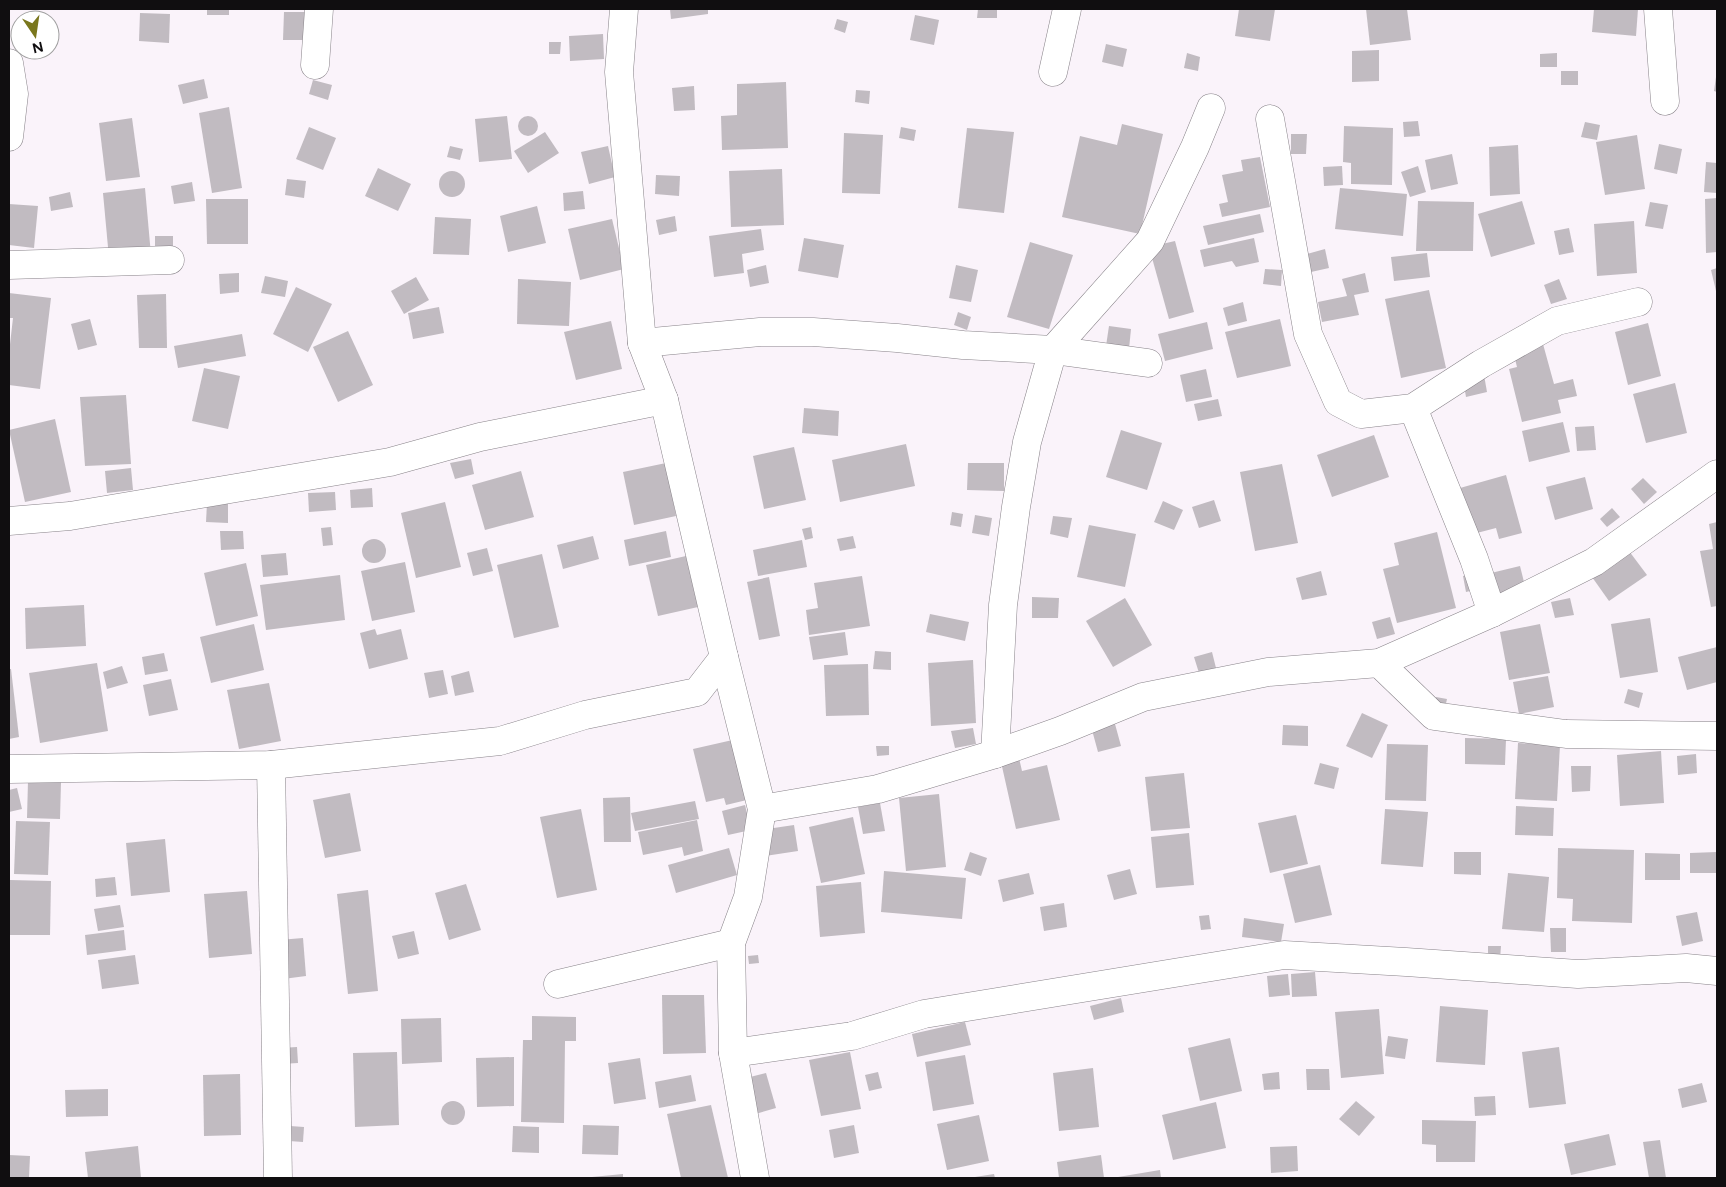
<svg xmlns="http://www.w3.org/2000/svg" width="1726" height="1187" font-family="Figtree,sans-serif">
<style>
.building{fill:#c1bbc1}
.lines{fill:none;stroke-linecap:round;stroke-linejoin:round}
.minor-casing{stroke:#888389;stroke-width:29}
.minor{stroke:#fff;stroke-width:28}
</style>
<rect width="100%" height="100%" fill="#faf3fa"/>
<g class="building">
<rect x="207" y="9" width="22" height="6"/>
<path d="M670 9H708V14L671 19Z"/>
<path d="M978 9H997V18H977Z"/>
<path d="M1239 9H1275L1270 41 1235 36Z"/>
<path d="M1366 9H1407L1411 40 1370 45Z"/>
<path d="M1594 9H1638L1636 36 1592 32Z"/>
<path d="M284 12H311V40H283Z"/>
<path d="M140 13 170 14 169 43 139 41Z"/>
<path d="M915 15 939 20 934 45 910 40Z"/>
<path d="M837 19 848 22 845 33 834 29Z"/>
<path d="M603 34 604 59 570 61 569 36Z"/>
<path d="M549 42H561L560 54H549Z"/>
<path d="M1106 44 1127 49 1123 67 1102 62Z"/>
<path d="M1379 50V81L1352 82V51Z"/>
<path d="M1187 53 1200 57 1198 71 1184 68Z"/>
<path d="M1557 53V67H1540V54Z"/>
<rect x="1561" y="71" width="17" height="14"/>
<path d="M1716 77H1717V92L1714 91Z"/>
<path d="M204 79 208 98 183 104 178 85Z"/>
<path d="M313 80 332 85 328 100 309 94Z"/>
<path d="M786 82 788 148 722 150 721 116 737 115V84Z"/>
<path d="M694 86 695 110 674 111 672 88Z"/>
<path d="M856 90 870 91 869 104 855 102Z"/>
<path d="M229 107 242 188 212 193 199 113Z"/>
<path d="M507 116 512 159 479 162 475 119Z"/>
<circle cx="528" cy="126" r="10"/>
<path d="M132 118 140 177 106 181 99 123Z"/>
<path d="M1418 121 1420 136 1404 137 1403 122Z"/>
<path d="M1585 122 1600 125 1597 140 1581 137Z"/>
<path d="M1122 124 1163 134 1140 234 1062 217 1080 136 1117 145Z"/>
<path d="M1344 126 1393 128 1392 185 1351 184V163L1343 162Z"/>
<path d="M309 127 336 138 323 170 296 159Z"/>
<path d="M901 127 916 130 914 141 899 138Z"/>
<path d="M967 128 1014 132 1004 213 958 208Z"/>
<path d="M545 132 559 153 528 173 514 151Z"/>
<path d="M844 133 883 135 880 194 842 193Z"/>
<path d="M1291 134H1307L1306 154H1291Z"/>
<path d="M1637 135 1645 189 1605 195 1596 142Z"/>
<path d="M1659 144 1682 149 1677 174 1654 169Z"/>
<path d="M1518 145 1520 194 1490 196 1489 147Z"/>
<path d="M450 146 463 149 460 160 447 157Z"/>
<path d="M608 146 615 177 589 184 581 152Z"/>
<path d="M1452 154 1458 184 1431 190 1425 160Z"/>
<path d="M1260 157 1270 207 1222 217 1219 204 1228 202 1222 175 1243 171 1241 160Z"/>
<path d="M1706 162 1717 163V193L1704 192Z"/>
<path d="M1342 166 1343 185 1324 186 1323 167Z"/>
<path d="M1418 166 1426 192 1410 197 1401 172Z"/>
<path d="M378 168 411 184 398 211 365 196Z"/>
<path d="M782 169 784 225 731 227 729 171Z"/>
<circle cx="452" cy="184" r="13"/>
<path d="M656 175 680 176 679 196 655 194Z"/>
<path d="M287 179 306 181 304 198 285 195Z"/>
<path d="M192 182 195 201 174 204 171 186Z"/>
<path d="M145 188 151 255 109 258 103 193Z"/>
<path d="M1340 188 1407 194 1403 236 1335 229Z"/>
<path d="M583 191 585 209 564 211 563 193Z"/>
<path d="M70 192 73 207 51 211 49 197Z"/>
<path d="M1717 198V252L1706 253 1705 199Z"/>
<path d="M206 199H248V244H207Z"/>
<path d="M1418 201 1474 202 1473 251H1416Z"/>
<path d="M1522 201 1535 244 1491 257 1478 214Z"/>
<path d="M1650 202 1668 205 1663 229 1645 226Z"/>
<path d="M9 204 38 206 34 248 9 245Z"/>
<path d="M537 206 546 243 508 252 500 216Z"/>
<path d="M1260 214 1264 232 1208 245 1203 226Z"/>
<path d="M675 216 677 231 659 235 656 220Z"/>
<path d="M435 217 471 219 469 255 433 254Z"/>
<path d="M612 219 624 269 580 280 568 229Z"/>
<path d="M1634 221 1637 273 1597 276 1594 224Z"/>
<path d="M1569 228 1574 252 1559 255 1554 231Z"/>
<path d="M761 229 764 250 742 254 744 273 714 277 709 236Z"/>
<path d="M155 236H173V255L155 256Z"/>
<path d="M804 238 844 245 838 278 798 271Z"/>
<path d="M1254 238 1259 262 1236 267 1232 261 1204 267 1200 250Z"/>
<path d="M1175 241 1194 312 1169 319 1149 247Z"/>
<path d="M1030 242 1073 255 1049 329 1007 317Z"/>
<path d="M1325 249 1329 268 1311 272 1307 254Z"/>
<path d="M1427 253 1430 277 1394 281 1391 257Z"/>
<path d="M766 265 769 283 750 287 747 270Z"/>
<path d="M956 265 978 270 971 302 949 298Z"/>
<path d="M1717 268V290L1716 291 1711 270Z"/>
<path d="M1265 269 1282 270 1281 286 1263 284Z"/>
<path d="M239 273V292L220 294 219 274Z"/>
<path d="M1365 273 1369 292 1354 295 1359 315 1322 322 1318 302 1347 296 1342 279Z"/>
<path d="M265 276 288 281 285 297 261 293Z"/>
<path d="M416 277 429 300 404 314 391 291Z"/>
<path d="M518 279 571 282 569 326 517 324Z"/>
<path d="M1559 279 1567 299 1551 304 1544 285Z"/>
<path d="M296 287 332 304 308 352 273 334Z"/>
<path d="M1429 290 1446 368 1401 378 1385 299Z"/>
<path d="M9 293 51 298 40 389 9 385V353L13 318H9Z"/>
<path d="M166 294 167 348H139L137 295Z"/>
<path d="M1243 302 1247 321 1228 326 1223 308Z"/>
<path d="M439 307 444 333 413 339 408 313Z"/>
<path d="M958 312 971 317 967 330 954 325Z"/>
<path d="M90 319 97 345 78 350 71 324Z"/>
<path d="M1280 319 1291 366 1237 378 1225 332Z"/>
<path d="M611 321 622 369 576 380 564 332Z"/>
<path d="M1207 322 1213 349 1165 361 1158 334Z"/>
<path d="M1648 323 1661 376 1628 385 1615 332Z"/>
<path d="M1109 326 1131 329 1129 349 1106 346Z"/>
<path d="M348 331 373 385 338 402 313 347Z"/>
<path d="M242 334 246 356 178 368 174 346Z"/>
<path d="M1543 344 1554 384 1573 379 1577 396 1558 400 1561 413 1522 422 1509 369 1517 367 1513 351Z"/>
<path d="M204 368 240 376 228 429 192 421Z"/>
<path d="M1206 369 1212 397 1186 402 1180 375Z"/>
<path d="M1484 375 1487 392 1466 397 1463 379Z"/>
<path d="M1675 383 1687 433 1646 443 1633 394Z"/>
<path d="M126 395 131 464 85 466 80 397Z"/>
<path d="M1218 399 1222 416 1198 421 1194 404Z"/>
<path d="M804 408 839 411 838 436 802 433Z"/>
<path d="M55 419 71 492 25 502 9 430Z"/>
<path d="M1563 422 1570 452 1529 462 1522 431Z"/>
<path d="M1594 426 1596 450 1577 451 1575 427Z"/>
<path d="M1121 430 1162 443 1147 490 1106 477Z"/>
<path d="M1374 435 1389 477 1332 497 1317 455Z"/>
<path d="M906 444 915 486 840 502 832 460Z"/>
<path d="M794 447 806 500 764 509 753 456Z"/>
<path d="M471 459 474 474 455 479 450 463Z"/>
<path d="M666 463 676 516 634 525 623 472Z"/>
<path d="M968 463H1004V491L967 490Z"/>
<path d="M1282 464 1298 543 1255 551 1240 472Z"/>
<path d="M131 468 133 490 107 493 105 471Z"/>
<path d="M521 471 534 517 485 530 472 485Z"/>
<path d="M1506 475 1522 533 1499 539 1496 528 1473 534 1460 488Z"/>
<path d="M1585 477 1593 509 1555 520 1546 487Z"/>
<path d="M1643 478 1657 492 1644 504 1631 489Z"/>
<path d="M372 488 373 507 351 508 350 490Z"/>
<path d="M335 492 336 510 309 512 308 493Z"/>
<path d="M1214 500 1221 521 1199 528 1192 507Z"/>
<path d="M1163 501 1183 510 1174 530 1154 522Z"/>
<path d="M445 502 461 567 416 578 401 513Z"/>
<path d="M207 503 228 504V523L206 522Z"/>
<path d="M1612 508 1620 517 1607 527 1600 519Z"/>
<path d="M952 512 963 514 961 527 950 525Z"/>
<path d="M975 515 992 518 989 536 972 533Z"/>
<path d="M1053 516 1072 518 1068 538 1050 534Z"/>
<path d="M1717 522V606L1711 607 1700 551 1713 549 1709 524Z"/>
<path d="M1089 525 1136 534 1125 587 1077 577Z"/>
<path d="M331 527 333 545 323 546 321 528Z"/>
<path d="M811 527 813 538 805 540 802 529Z"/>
<path d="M220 531H243L244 549 221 550Z"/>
<path d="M666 531 671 557 629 566 624 540Z"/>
<path d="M1437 532 1456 608 1397 623 1383 569 1399 565 1394 543Z"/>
<path d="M593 536 599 559 563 569 557 545Z"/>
<path d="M853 536 856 548 840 551 837 539Z"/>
<circle cx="374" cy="551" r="12"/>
<path d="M802 540 807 567 758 576 753 550Z"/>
<path d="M487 548 493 571 473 576 467 553Z"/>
<path d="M1629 551 1647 575 1609 601 1592 577Z"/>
<path d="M286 553 288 575 263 577 261 555Z"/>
<path d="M542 554 559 627 514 638 497 565Z"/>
<path d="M686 556 698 607 658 616 646 565Z"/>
<path d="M405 562 415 612 372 621 361 571Z"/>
<path d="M246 563 258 616 216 626 204 573Z"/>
<path d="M1520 566 1526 590 1498 598 1491 573Z"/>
<path d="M1321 571 1327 595 1302 600 1296 578Z"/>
<path d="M1475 573 1478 589 1466 592 1463 576Z"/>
<path d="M340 575 345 620 266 630 260 585Z"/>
<path d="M862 576 870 626 809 635 806 610 818 608 814 583Z"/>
<path d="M769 577 780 636 759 640 747 582Z"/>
<path d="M1032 597 1059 598 1058 618H1032Z"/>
<path d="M1125 598 1152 645 1113 667 1086 621Z"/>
<path d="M1570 598 1574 615 1555 618 1551 602Z"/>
<path d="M84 605 86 646 26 649 25 608Z"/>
<path d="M930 614 969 622 965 641 926 632Z"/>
<path d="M1390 617 1395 634 1377 639 1372 622Z"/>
<path d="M1650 618 1658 672 1620 678 1611 624Z"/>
<path d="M254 624 264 670 211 683 200 637Z"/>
<path d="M1540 624 1550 673 1509 680 1500 632Z"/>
<path d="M375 629 377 635 401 629 408 659 369 669 360 633Z"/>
<path d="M845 632 848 655 813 660 809 637Z"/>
<path d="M1717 647V682L1687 690 1678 657Z"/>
<path d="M875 651 891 652V670L873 669Z"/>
<path d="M1212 652 1216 668 1199 673 1194 657Z"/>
<path d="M164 653 168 671 145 675 142 657Z"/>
<path d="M973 660 976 723 931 726 928 663Z"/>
<path d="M97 663 108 731 40 743 29 673Z"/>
<path d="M868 664 869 715 826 716 824 665Z"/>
<path d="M122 666 128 683 107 689 103 672Z"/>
<path d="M9 669H11L19 737 9 739Z"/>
<path d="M443 670 448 694 429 698 424 673Z"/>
<path d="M469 671 474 692 455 696 451 676Z"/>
<path d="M1548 676 1554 707 1519 714 1513 682Z"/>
<path d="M171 679 178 710 149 716 143 685Z"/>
<path d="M269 683 281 741 239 749 227 690Z"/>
<path d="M1628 689 1643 693 1639 708 1624 703Z"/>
<path d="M1436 697 1447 699 1444 712 1433 709Z"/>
<path d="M1362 713 1388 725 1372 758 1346 746Z"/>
<path d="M1115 724 1121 746 1098 752 1092 730Z"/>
<path d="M1283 725 1308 726V746L1282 745Z"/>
<path d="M973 728 976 744 955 748 951 731Z"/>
<path d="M1465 738 1506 739 1505 765 1465 764Z"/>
<path d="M737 739 751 799 726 805 724 798 706 802 693 749Z"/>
<path d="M1518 743 1560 745 1557 801 1515 799Z"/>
<path d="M1387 744 1428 745 1426 801 1385 800Z"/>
<path d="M876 746H889V755L877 756Z"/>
<path d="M1661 751 1664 803 1620 806 1617 755Z"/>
<path d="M1696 754 1697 773 1678 775 1677 756Z"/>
<path d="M1019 758 1022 771 1047 765 1060 820 1016 829 1001 762Z"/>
<path d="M1320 763 1339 768 1334 789 1314 784Z"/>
<path d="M1571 766H1591L1590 791 1572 792Z"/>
<path d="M1184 773 1190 828 1151 831 1145 777Z"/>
<path d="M28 781 61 782 60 819 27 818Z"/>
<path d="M17 788 22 809 9 812V790Z"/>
<path d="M350 793 361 851 325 858 313 800Z"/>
<path d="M939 794 946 867 906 871 899 798Z"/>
<path d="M630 797 631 842H604L603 798Z"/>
<path d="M695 801 699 819 635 831 631 813Z"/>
<path d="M880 803 885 831 863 834 858 807Z"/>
<path d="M745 805 751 830 728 835 722 811Z"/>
<path d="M1516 806 1554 808 1553 836 1515 835Z"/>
<path d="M581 809 597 890 557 898 540 817Z"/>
<path d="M1385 809 1428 812 1423 867 1381 864Z"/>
<path d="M1296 815 1308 864 1270 873 1258 823Z"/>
<path d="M853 817 865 874 821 883 809 827Z"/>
<path d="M697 820 703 851 684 856 682 847 643 855 638 832Z"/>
<path d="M16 821 50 822 48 875 14 874Z"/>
<path d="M794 825 798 851 765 856 761 830Z"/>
<path d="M1189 833 1194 885 1156 888 1151 837Z"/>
<path d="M165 839 170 892 131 896 126 843Z"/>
<path d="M729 848 737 875 676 893 668 865Z"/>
<path d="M1558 848 1634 850 1632 923 1572 921 1573 899 1557 898Z"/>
<path d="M970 852 987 858 981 876 964 870Z"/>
<path d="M1454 852H1481V875L1454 874Z"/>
<path d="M1717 852V873H1690V853Z"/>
<path d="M1645 853 1680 854V880H1645Z"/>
<path d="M1320 865 1332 915 1295 923 1283 874Z"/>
<path d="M1130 869 1137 894 1114 900 1107 875Z"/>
<path d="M884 871 966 878 962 919 881 912Z"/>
<path d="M1029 873 1034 894 1003 902 998 880Z"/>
<path d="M1508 873 1549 877 1544 932 1502 929Z"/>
<path d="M115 877 117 895 96 897 95 879Z"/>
<path d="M10 880 51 881 50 935H10Z"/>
<path d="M861 882 865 933 820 937 816 886Z"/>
<path d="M466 884 481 930 449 940 435 893Z"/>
<path d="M368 890 378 991 348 994 337 894Z"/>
<path d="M247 891 252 954 209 958 204 894Z"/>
<path d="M1064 903 1067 927 1044 931 1040 907Z"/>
<path d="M120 905 124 927 98 931 94 909Z"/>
<path d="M1697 912 1703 941 1682 946 1676 916Z"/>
<path d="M1209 915 1211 929 1201 930 1199 916Z"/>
<path d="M1244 918 1284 924 1281 942 1242 937Z"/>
<path d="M1550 928H1566V952H1551Z"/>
<path d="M124 930 126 950 87 955 85 935Z"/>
<path d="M414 931 419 954 398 959 392 936Z"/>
<path d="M303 938 306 976 283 979 279 940Z"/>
<path d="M1488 946H1501L1500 960H1488Z"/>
<path d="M135 955 139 984 102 989 98 960Z"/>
<path d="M758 955 759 963 749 964 748 956Z"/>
<path d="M1315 972 1317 996 1292 997 1291 974Z"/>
<path d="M1288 974 1290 995 1269 997 1267 976Z"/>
<path d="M662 995H704L706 1053 663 1054Z"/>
<path d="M1121 998 1124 1012 1094 1020 1090 1006Z"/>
<path d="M1440 1006 1488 1010 1485 1065 1436 1062Z"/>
<path d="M1379 1009 1384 1074 1341 1078 1335 1012Z"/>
<path d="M532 1016 576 1017V1041H565L564 1123 521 1122 523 1040H532Z"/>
<path d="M441 1018 442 1062 402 1064 401 1019Z"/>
<path d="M965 1022 971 1045 917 1057 912 1034Z"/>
<path d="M1388 1036 1408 1039 1405 1059 1385 1056Z"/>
<path d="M1230 1038 1242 1091 1200 1101 1188 1048Z"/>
<path d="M297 1047 298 1063 281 1064 280 1048Z"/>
<path d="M1559 1047 1566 1104 1529 1108 1522 1052Z"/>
<path d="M397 1052 399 1125 355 1127 353 1053Z"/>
<path d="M850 1052 861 1109 821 1116 809 1060Z"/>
<path d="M965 1055 974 1104 933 1111 925 1062Z"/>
<path d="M514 1057V1106L477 1107 476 1058Z"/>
<path d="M640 1058 646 1099 614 1104 608 1063Z"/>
<path d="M1093 1068 1099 1127 1059 1131 1053 1073Z"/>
<path d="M1306 1069H1329L1330 1090H1307Z"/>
<path d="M878 1072 882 1088 869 1091 865 1075Z"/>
<path d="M1279 1072 1280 1089 1264 1090 1262 1074Z"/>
<path d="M766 1073 776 1108 752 1115 742 1079Z"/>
<path d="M240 1074 241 1135 204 1136 203 1075Z"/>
<path d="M691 1075 696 1101 659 1108 655 1082Z"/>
<path d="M1702 1083 1707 1102 1682 1108 1678 1089Z"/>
<path d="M108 1089V1116L66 1117 65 1090Z"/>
<path d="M1495 1096 1496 1115 1475 1116 1474 1097Z"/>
<circle cx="453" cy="1113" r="12"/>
<path d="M1356 1101 1375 1117 1359 1136 1339 1119Z"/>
<path d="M1216 1102 1226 1148 1173 1160 1162 1115Z"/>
<path d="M711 1105 728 1178H681L667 1114Z"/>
<path d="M979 1115 989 1161 947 1170 937 1124Z"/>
<path d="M1422 1120 1476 1121 1475 1162H1436V1145L1422 1144Z"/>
<path d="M583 1125 619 1126 618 1155 582 1154Z"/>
<path d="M854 1125 859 1153 834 1158 829 1130Z"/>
<path d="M290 1126 304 1127 303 1142 289 1141Z"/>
<path d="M513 1126 539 1127V1153L512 1152Z"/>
<path d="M1609 1134 1616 1165 1571 1175 1564 1144Z"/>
<path d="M1660 1140 1666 1178H1649L1643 1142Z"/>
<path d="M138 1146 141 1178H88L85 1152Z"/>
<path d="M1297 1146 1298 1171 1271 1173 1270 1147Z"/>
<path d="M9 1155 30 1156 29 1178H9Z"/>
<path d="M1101 1155 1104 1178H1059L1057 1162Z"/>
<path d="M1160 1170 1161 1178H1118V1177Z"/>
<path d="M623 1174V1178H592V1177Z"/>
<path d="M994 1174 995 1178H975V1177Z"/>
</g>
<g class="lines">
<g class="minor-casing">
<g id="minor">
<path d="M624 9 619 72 642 343 664 400 724 657 762 809 748 897 731 943 733 1053 755 1178"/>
<path d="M1658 9 1665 101"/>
<path d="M9 63 14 94 9 137"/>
<path d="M315 65 319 9"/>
<path d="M1053 72 1067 9"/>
<path d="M1270 119 1308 334 1338 402 1361 414 1413 408 1481 364 1557 321 1638 302"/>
<path d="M9 265 170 260"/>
<path d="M642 343 760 332H813L897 338 963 345 1053 350 1148 363"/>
<path d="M1413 408 1474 559 1492 613"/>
<path d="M9 521 70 516 390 462 480 437 664 400"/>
<path d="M1379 663 1434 716 1566 734 1717 736"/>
<path d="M995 754 1003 605 1016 507 1027 442 1053 350 1150 241 1195 147 1211 108"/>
<path d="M271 765 278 1178"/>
<path d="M9 769 271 765 500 741 585 715 697 692 724 657"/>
<path d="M762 809 878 789 995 754 1060 731 1143 697 1268 672 1379 663 1492 613 1594 562 1717 474"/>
<path d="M558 984 731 943"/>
<path d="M733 1053 852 1036 924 1014 1284 955 1406 962 1578 974 1686 968 1717 971"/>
</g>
</g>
<use href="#minor" class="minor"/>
</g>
<rect width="1726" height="1187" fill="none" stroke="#100e10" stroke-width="20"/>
<g transform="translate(35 35) rotate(167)"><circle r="24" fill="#ffffff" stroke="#9f9f9f"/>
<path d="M0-4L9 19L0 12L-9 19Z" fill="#7a771d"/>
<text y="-8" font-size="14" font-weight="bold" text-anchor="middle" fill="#100e10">N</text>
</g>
</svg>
